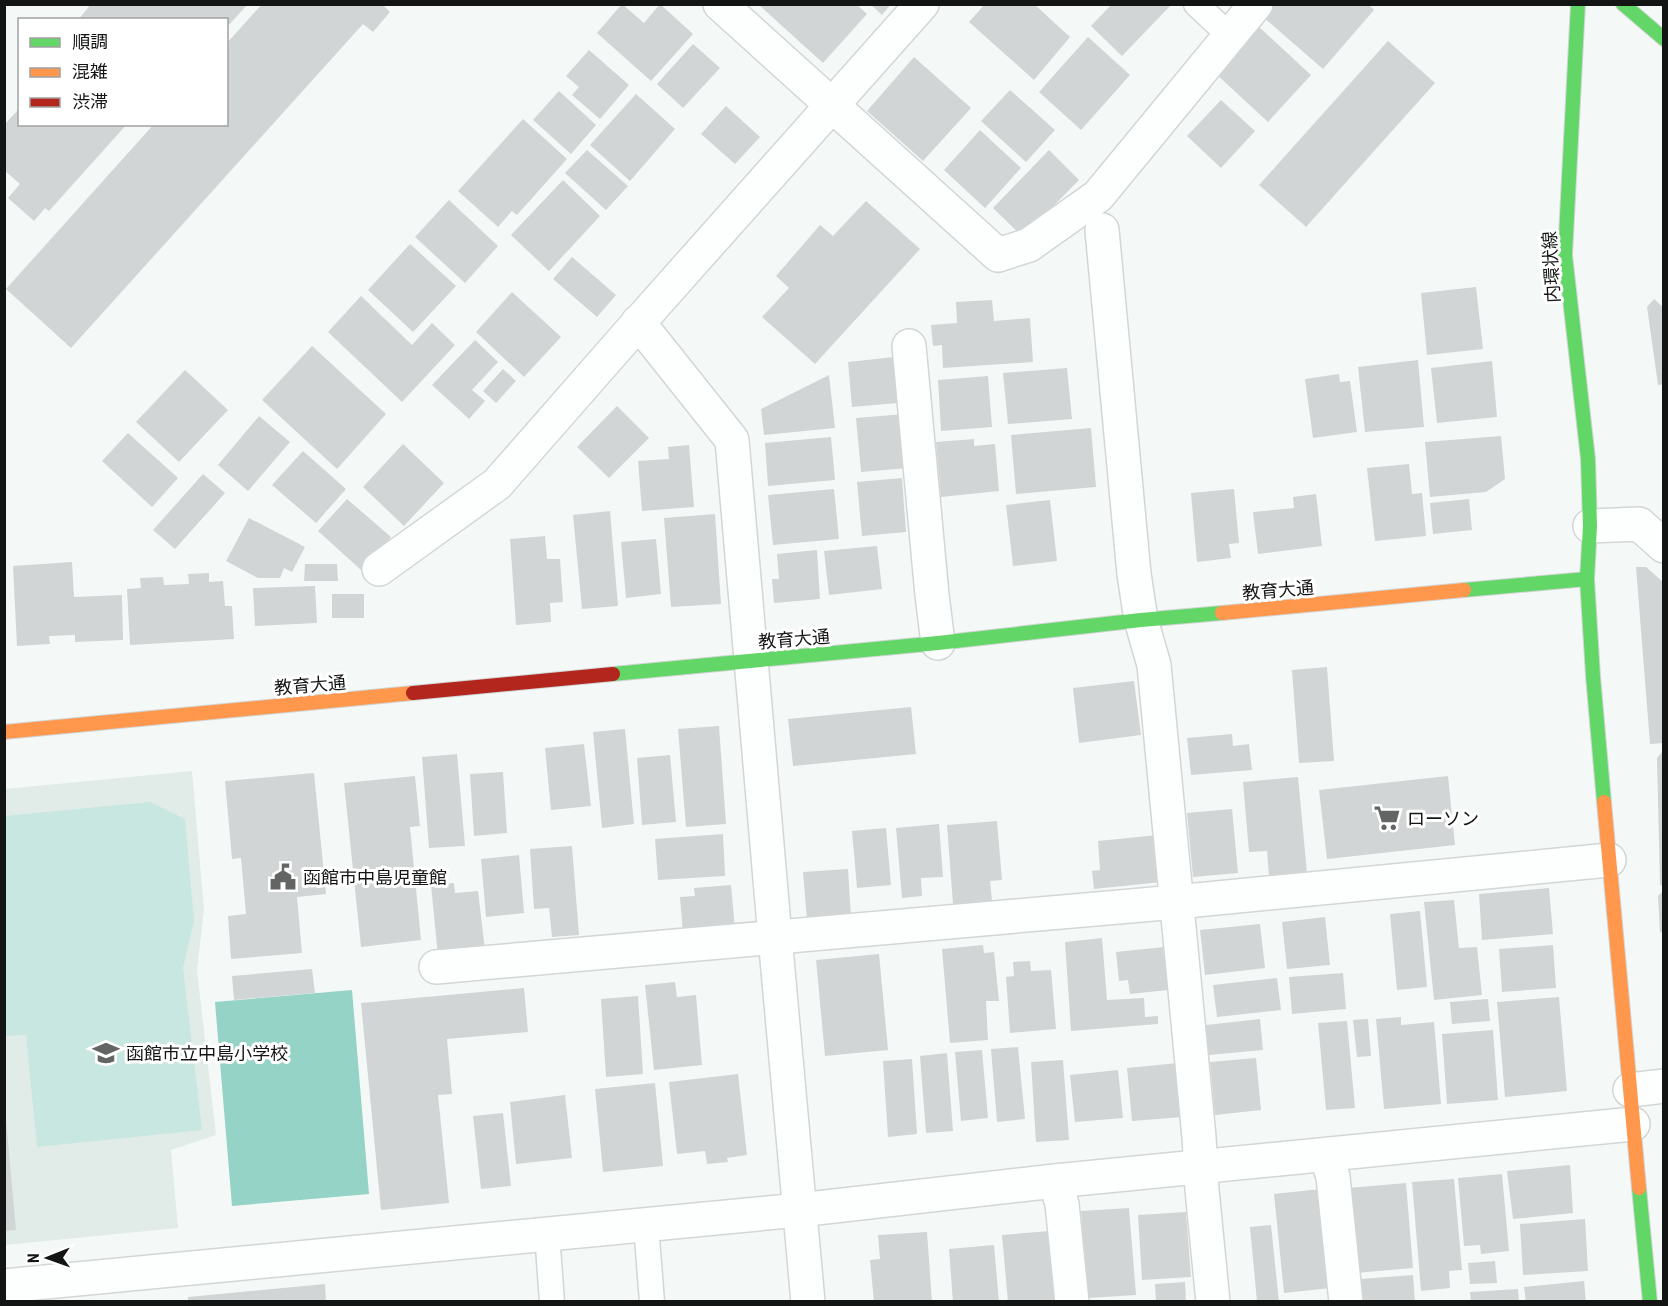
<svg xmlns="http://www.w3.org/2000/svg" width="1668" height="1306" font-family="'Roboto Condensed','Noto Sans JP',sans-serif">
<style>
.built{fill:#e1ece9}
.green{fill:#c7e7e0}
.water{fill:#94d3c6}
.building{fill:#d2d5d5}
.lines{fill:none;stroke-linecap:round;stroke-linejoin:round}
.lane-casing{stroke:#d3d6d6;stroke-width:27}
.street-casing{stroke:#d3d6d6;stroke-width:36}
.fast-casing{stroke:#d3d6d6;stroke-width:16}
.slow-casing{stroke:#d3d6d6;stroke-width:16}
.jam-casing{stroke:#d3d6d6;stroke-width:16}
.lane{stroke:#fdfefe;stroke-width:24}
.street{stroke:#fdfefe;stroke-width:33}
.fast{stroke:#63d668;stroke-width:14}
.slow{stroke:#ff974d;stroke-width:14}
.jam{stroke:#b3261e;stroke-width:14}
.labels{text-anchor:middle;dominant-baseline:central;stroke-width:6;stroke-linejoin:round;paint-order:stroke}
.street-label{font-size:18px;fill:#131514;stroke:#fff}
.poi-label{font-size:18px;fill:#131514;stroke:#fff;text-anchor:start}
</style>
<rect width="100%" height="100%" fill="#f4f9f8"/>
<path class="built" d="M192 771 204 910 197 970 216 1135 171 1150 178 1228 5 1245V789Z"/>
<path class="green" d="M150 802 185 819 194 921 183 968 202 1130 37 1147 26 1035 5 1036V816Z"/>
<path class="water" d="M352 990 369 1194 232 1206 215 1002Z"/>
<g class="building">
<path d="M91 4H248L226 28V20H78Z"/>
<path d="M262 4H382L390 12 373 32 363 24 71 348 6 289 154 124H226V44Z"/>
<path d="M622 4 644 23 660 4 693 34 651 81 597 33Z"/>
<path d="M758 4H856L867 14 823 63Z"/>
<path d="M870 4H891L882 15Z"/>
<path d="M985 4H1034L1070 37 1034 80 969 22Z"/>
<path d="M1112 4H1172L1122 56 1091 26Z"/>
<path d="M1274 4H1368L1374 10 1323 69 1263 17Z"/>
<path d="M1258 26 1311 75 1268 122 1215 73Z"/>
<path d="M1088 37 1130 75 1081 130 1039 92Z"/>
<path d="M1388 41 1435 83 1306 227 1259 185Z"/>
<path d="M693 44 720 68 683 108 657 84Z"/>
<path d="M589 50 629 85 600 119 572 95 579 87 566 76Z"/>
<path d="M914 57 971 108 923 161 867 111Z"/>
<path d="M1010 90 1055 130 1026 162 981 121Z"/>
<path d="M559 91 596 125 571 154 533 120Z"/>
<path d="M636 94 675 129 630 181 590 145Z"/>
<path d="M1221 100 1255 131 1221 168 1187 136Z"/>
<path d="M726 106 760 137 735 164 701 134Z"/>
<path d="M20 108V124H127L49 211 45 208 34 221 8 198 20 184 4 170V125Z"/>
<path d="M523 119 567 159 517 215 512 211 498 227 458 191Z"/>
<path d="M980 130 1021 168 985 208 944 170Z"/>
<path d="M587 150 628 186 606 210 565 173Z"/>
<path d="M1049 150 1079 180 1023 237 993 208Z"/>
<path d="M563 180 600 216 549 271 511 235Z"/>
<path d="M449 200 498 246 465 283 415 237Z"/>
<path d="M866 201 920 249 815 364 762 317 789 288 776 276 820 225 833 236Z"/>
<path d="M410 244 456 286 413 332 368 290Z"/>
<path d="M572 257 616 295 597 317 553 279Z"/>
<path d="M1476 287 1483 349 1427 355 1421 293Z"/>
<path d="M512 292 561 337 524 377 476 332Z"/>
<path d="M361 296 412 345 432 323 455 345 402 402 328 332Z"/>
<path d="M1654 299 1664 308V384L1658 385 1647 307Z"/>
<path d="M992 300 994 321 1030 318 1033 362 943 368 942 345 933 346 931 325 957 323 956 302Z"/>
<path d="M475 340 498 362 472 390 485 401 469 419 432 385Z"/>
<path d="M312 346 386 414 337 469 262 400Z"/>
<path d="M894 357 898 403 852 407 848 362Z"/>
<path d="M1418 360 1424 427 1365 432 1358 367Z"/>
<path d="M1492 361 1497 417 1437 423 1431 368Z"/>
<path d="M1067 368 1072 419 1008 424 1003 373Z"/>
<path d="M503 369 516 381 496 403 483 391Z"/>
<path d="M185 370 228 410 179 462 136 422Z"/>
<path d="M1339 374 1340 382 1350 381 1357 432 1313 438 1305 379Z"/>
<path d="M829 375 835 428 764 435 761 409Z"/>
<path d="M988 376 992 427 941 431 938 380Z"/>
<path d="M617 406 649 438 609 478 577 447Z"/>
<path d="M905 414 909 468 861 472 856 418Z"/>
<path d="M259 416 290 442 248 491 218 465Z"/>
<path d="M1091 428 1096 487 1016 494 1011 435Z"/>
<path d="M128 433 178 478 152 507 102 461Z"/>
<path d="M1501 436 1505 479 1486 492 1430 497 1425 442Z"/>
<path d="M831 437 835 480 768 486 765 443Z"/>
<path d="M974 439V446L995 444 999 491 941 497 936 442Z"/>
<path d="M403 444 444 483 404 526 363 487Z"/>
<path d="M689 445 694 507 642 511 638 461 669 459 668 447Z"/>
<path d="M303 451 346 489 316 523 272 485Z"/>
<path d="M1409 464 1412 494 1422 493 1426 536 1375 541 1367 468Z"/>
<path d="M203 474 225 493 175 549 153 530Z"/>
<path d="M902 478 906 532 862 536 857 482Z"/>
<path d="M834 489 839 539 773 545 768 495Z"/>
<path d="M1234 489 1239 543 1229 544 1231 558 1197 562 1191 493Z"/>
<path d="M1316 494 1322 546 1258 554 1253 512 1294 508 1293 497Z"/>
<path d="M347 499 391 537 361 570 318 531Z"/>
<path d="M1469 499 1472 530 1433 534 1430 503Z"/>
<path d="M1050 500 1057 561 1013 566 1006 505Z"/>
<path d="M610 511 618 606 582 609 573 515Z"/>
<path d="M715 514 721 604 671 607 664 518Z"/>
<path d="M249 518 305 547 292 572 284 568 280 578H258L226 561Z"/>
<path d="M545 536 547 559H560L563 602 550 603 551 622 516 625 510 539Z"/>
<path d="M656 539 661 594 626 598 621 542Z"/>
<path d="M877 546 882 589 829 595 824 551Z"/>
<path d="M817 550 820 599 774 603 772 579H779L777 554Z"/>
<path d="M72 562 74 597 122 595 123 640 75 642V635L49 636 50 644 17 646 13 566Z"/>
<path d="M305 564H337L338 581H304Z"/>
<path d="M1636 567H1646L1664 583V743L1650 744Z"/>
<path d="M209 573V582L223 581 225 606H232L234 639 130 645 127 589 141 588 140 578 163 577 164 585 189 584 188 574Z"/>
<path d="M315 586 317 623 255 626 253 588Z"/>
<rect x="332" y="594" width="32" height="24"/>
<path d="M1327 667 1334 761 1299 763 1292 670Z"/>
<path d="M1134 681 1141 735 1079 743 1073 688Z"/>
<path d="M911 707 916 754 793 766 788 719Z"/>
<path d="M719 726 726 824 686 827 678 729Z"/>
<path d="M625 729 634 824 602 828 593 732Z"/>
<path d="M1232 734 1233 746 1249 744 1252 770 1191 775 1187 738Z"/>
<path d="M584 744 591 806 551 810 545 748Z"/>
<path d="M1664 750V883L1660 886 1657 758Z"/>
<path d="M457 754 465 846 429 848 422 757Z"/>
<path d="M670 755 676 822 642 825 637 758Z"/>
<path d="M503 772 507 833 474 836 470 774Z"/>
<path d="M314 773 326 894 297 897 302 953 231 959 228 916 246 914 241 858 232 859 225 781Z"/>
<path d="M415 776 420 826 410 827 421 940 361 947 344 783Z"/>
<path d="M1448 776 1455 845 1327 859 1319 790Z"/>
<path d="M1298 777 1307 873 1269 876 1267 851 1249 852 1243 782Z"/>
<path d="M1232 809 1238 873 1193 877 1187 813Z"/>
<path d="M997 821 1002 880 990 881 992 901 953 904 947 825Z"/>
<path d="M939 824 943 877 921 878 922 896 902 898 896 828Z"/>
<path d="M886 828 891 885 857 888 852 831Z"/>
<path d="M723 834 725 876 658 880 655 839Z"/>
<path d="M1158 835 1162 882 1094 889 1092 871 1100 870 1098 841Z"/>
<path d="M572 846 579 935 552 937 549 908 534 909 530 849Z"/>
<path d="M519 855 524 913 486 917 481 859Z"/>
<path d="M848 869 851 917 807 920 803 872Z"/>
<path d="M454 883 455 893 478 891 485 950 438 956 431 885Z"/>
<path d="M731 885 735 929 683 933 680 897 695 896 694 888Z"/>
<path d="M1549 888 1553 934 1482 940 1479 894Z"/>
<path d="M1664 890V929L1660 933 1658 896Z"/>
<path d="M1454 900 1459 948 1477 947 1482 995 1434 1000 1424 902Z"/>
<path d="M1420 911 1427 987 1397 990 1390 914Z"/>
<path d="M1325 917 1330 965 1287 969 1282 922Z"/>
<path d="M1260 924 1265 968 1205 975 1200 930Z"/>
<path d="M1102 938 1107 1000 1144 998 1145 1017 1158 1016V1024L1071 1031 1065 942Z"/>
<path d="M983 945 984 953 994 952 999 1001H986L988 1040 950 1043 942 949Z"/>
<path d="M1553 945 1556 988 1502 992 1499 949Z"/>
<path d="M1164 947 1168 990 1130 994 1128 980 1119 981 1116 952Z"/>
<path d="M879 954 888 1050 825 1056 816 960Z"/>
<path d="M1030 961 1031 971 1051 970 1056 1029 1010 1033 1006 977 1014 976 1013 962Z"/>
<path d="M312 969 315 993 234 1000 232 976Z"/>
<path d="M1343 973 1346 1009 1292 1014 1289 977Z"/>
<path d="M1277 978 1281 1010 1217 1017 1213 985Z"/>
<path d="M675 982 677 997 696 995 702 1065 654 1070 645 985Z"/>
<path d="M524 988 528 1032 447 1039 452 1094 438 1095 449 1203 381 1210 361 1003Z"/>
<path d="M638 996 643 1074 606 1077 601 999Z"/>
<path d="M1559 997 1567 1091 1505 1097 1497 1002Z"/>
<path d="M1488 999 1490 1021 1452 1024 1450 1002Z"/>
<path d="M1401 1017V1025L1434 1022 1441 1104 1384 1109 1376 1019Z"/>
<path d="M1260 1019 1263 1050 1209 1055 1206 1025Z"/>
<path d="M1368 1019 1371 1056 1357 1057 1353 1020Z"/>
<path d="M1347 1021 1355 1108 1326 1110 1318 1023Z"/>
<path d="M1493 1030 1498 1100 1447 1104 1442 1034Z"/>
<path d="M1018 1047 1025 1119 997 1122 991 1049Z"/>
<path d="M982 1050 988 1118 961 1121 955 1052Z"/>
<path d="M947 1053 953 1131 926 1133 920 1056Z"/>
<path d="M1256 1058 1261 1110 1215 1115 1210 1062Z"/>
<path d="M912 1059 917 1134 888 1137 883 1061Z"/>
<path d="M1063 1060 1069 1140 1036 1142 1031 1062Z"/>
<path d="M1178 1063 1183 1117 1132 1121 1127 1068Z"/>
<path d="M1118 1070 1123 1118 1075 1122 1070 1075Z"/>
<path d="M738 1074 747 1155 727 1158 728 1162 707 1164 705 1151 677 1154 669 1082Z"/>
<path d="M655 1083 663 1166 603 1172 595 1089Z"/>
<path d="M565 1095 572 1158 516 1164 510 1102Z"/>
<path d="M503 1113 511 1186 481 1189 473 1116Z"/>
<path d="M4 1119H6L16 1230 4 1231Z"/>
<path d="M1570 1165 1573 1213 1513 1219 1507 1171Z"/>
<path d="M1502 1174 1509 1251 1481 1254 1480 1245 1464 1246 1458 1178Z"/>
<path d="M1454 1179 1462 1270 1449 1271 1450 1288 1421 1291 1412 1182Z"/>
<path d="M1406 1183 1413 1268 1356 1273 1348 1188Z"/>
<path d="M1330 1188 1340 1287 1284 1293 1274 1194Z"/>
<path d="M1129 1208 1136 1295 1088 1298 1081 1211Z"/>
<path d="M1186 1212 1191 1277 1142 1280 1138 1215Z"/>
<path d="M1585 1219 1588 1271 1523 1275 1520 1224Z"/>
<path d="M1271 1225 1279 1302H1257L1250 1227Z"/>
<path d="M1049 1231 1055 1302H1008L1002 1235Z"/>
<path d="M927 1232 932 1302H874L870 1260 880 1259 878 1235Z"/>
<path d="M994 1245 999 1302H953L949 1249Z"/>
<path d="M1495 1261 1497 1283 1470 1284 1468 1263Z"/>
<path d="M1413 1275 1415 1302H1363L1361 1279Z"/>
<path d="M1584 1281 1586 1302H1526L1524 1287Z"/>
<path d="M1185 1282 1186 1302H1156L1155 1284Z"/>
<path d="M325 1284 326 1302H188V1297Z"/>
<path d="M1518 1289 1519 1302H1471L1470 1292Z"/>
</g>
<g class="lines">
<g class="lane-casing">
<g id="lane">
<path d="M1196 4 1229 35"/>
<path d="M646 1225 652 1302"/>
<path d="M547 1233 552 1302"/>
</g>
</g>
<g class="street-casing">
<g id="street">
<path d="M720 4 998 255 1029 245 1098 196 1256 4"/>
<path d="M1102 230 1134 574 1141 620 1154 665 1199 1137 1202 1190 1213 1302"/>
<path d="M638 322 732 440 775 937 808 1302"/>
<path d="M909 346 932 595 938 643"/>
<path d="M1590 526 1639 524 1664 546"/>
<path d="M379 569 497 484 632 330 922 4"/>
<path d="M436 967 1176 902 1609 860"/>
<path d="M1630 1090 1664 1086"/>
<path d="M1326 1155 1333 1177 1346 1302"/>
<path d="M1055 1181 1062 1204 1072 1302"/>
<path d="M4 1286 799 1210 1055 1181 1633 1124"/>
</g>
</g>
<g class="fast-casing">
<g id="fast">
<path d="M1578 4 1565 255 1588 459 1590 526 1587 579 1593 676 1604 802"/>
<path d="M1623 4 1664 39"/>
<path d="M1464 590 1587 579"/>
<path d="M613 674 938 643 1141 620 1222 613"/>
<path d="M1639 1188 1650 1302"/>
</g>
</g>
<g class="slow-casing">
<g id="slow">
<path d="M1222 613 1464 590"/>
<path d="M4 732 413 693"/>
<path d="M1604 802 1639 1188"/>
</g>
</g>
<g class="jam-casing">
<path id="jam" d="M413 693 613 674"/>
</g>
<use href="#lane" class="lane"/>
<use href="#street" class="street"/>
<use href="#fast" class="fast"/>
<use href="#slow" class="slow"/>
<use href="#jam" class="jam"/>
</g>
<defs>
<g id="supermarket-bare" transform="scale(2.07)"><path d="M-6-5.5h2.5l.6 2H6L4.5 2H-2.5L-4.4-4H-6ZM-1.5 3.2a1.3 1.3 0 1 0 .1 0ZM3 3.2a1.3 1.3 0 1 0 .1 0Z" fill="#626564" stroke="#fff" stroke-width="2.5" paint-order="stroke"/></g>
<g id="civic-bare" transform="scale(2.07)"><path d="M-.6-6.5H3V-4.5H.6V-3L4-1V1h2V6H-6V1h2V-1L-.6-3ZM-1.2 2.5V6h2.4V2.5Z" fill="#626564" stroke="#fff" stroke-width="2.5" paint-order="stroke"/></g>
<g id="school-bare" transform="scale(2.07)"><path d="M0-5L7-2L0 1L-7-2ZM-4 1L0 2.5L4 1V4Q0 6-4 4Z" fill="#626564" stroke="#fff" stroke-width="2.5" paint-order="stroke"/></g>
</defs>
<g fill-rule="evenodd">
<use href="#supermarket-bare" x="1387" y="818"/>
<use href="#civic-bare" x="283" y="877"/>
<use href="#school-bare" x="106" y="1053"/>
</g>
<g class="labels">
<g class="street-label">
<text transform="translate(1551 267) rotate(-93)">内環状線</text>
<text transform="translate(1278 590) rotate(-5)">教育大通</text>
<text transform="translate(794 639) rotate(-5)">教育大通</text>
<text transform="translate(310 685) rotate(-5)">教育大通</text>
</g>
<g class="poi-label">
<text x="1407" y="818">ローソン</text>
<text x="303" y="877">函館市中島児童館</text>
<text x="126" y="1053">函館市立中島小学校</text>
</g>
</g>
<rect width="1668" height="1306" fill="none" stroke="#131514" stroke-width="12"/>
<rect x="18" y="18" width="210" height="108" fill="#ffffff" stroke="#a1a1a1" stroke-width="1.5"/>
<rect x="30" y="38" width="30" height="9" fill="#63d668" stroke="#a1a1a1" stroke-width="1.5"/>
<text x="72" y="48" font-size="18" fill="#131514">順調</text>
<rect x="30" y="68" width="30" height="9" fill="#ff974d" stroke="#a1a1a1" stroke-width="1.5"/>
<text x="72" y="78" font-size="18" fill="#131514">混雑</text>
<rect x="30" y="98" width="30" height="9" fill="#b3261e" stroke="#a1a1a1" stroke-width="1.5"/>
<text x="72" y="108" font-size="18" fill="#131514">渋滞</text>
<g transform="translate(48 1258) rotate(269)" stroke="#ffffff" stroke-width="4.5" paint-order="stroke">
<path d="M0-4.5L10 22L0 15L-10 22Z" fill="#131514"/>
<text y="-9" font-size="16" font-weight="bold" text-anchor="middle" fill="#131514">N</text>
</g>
</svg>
